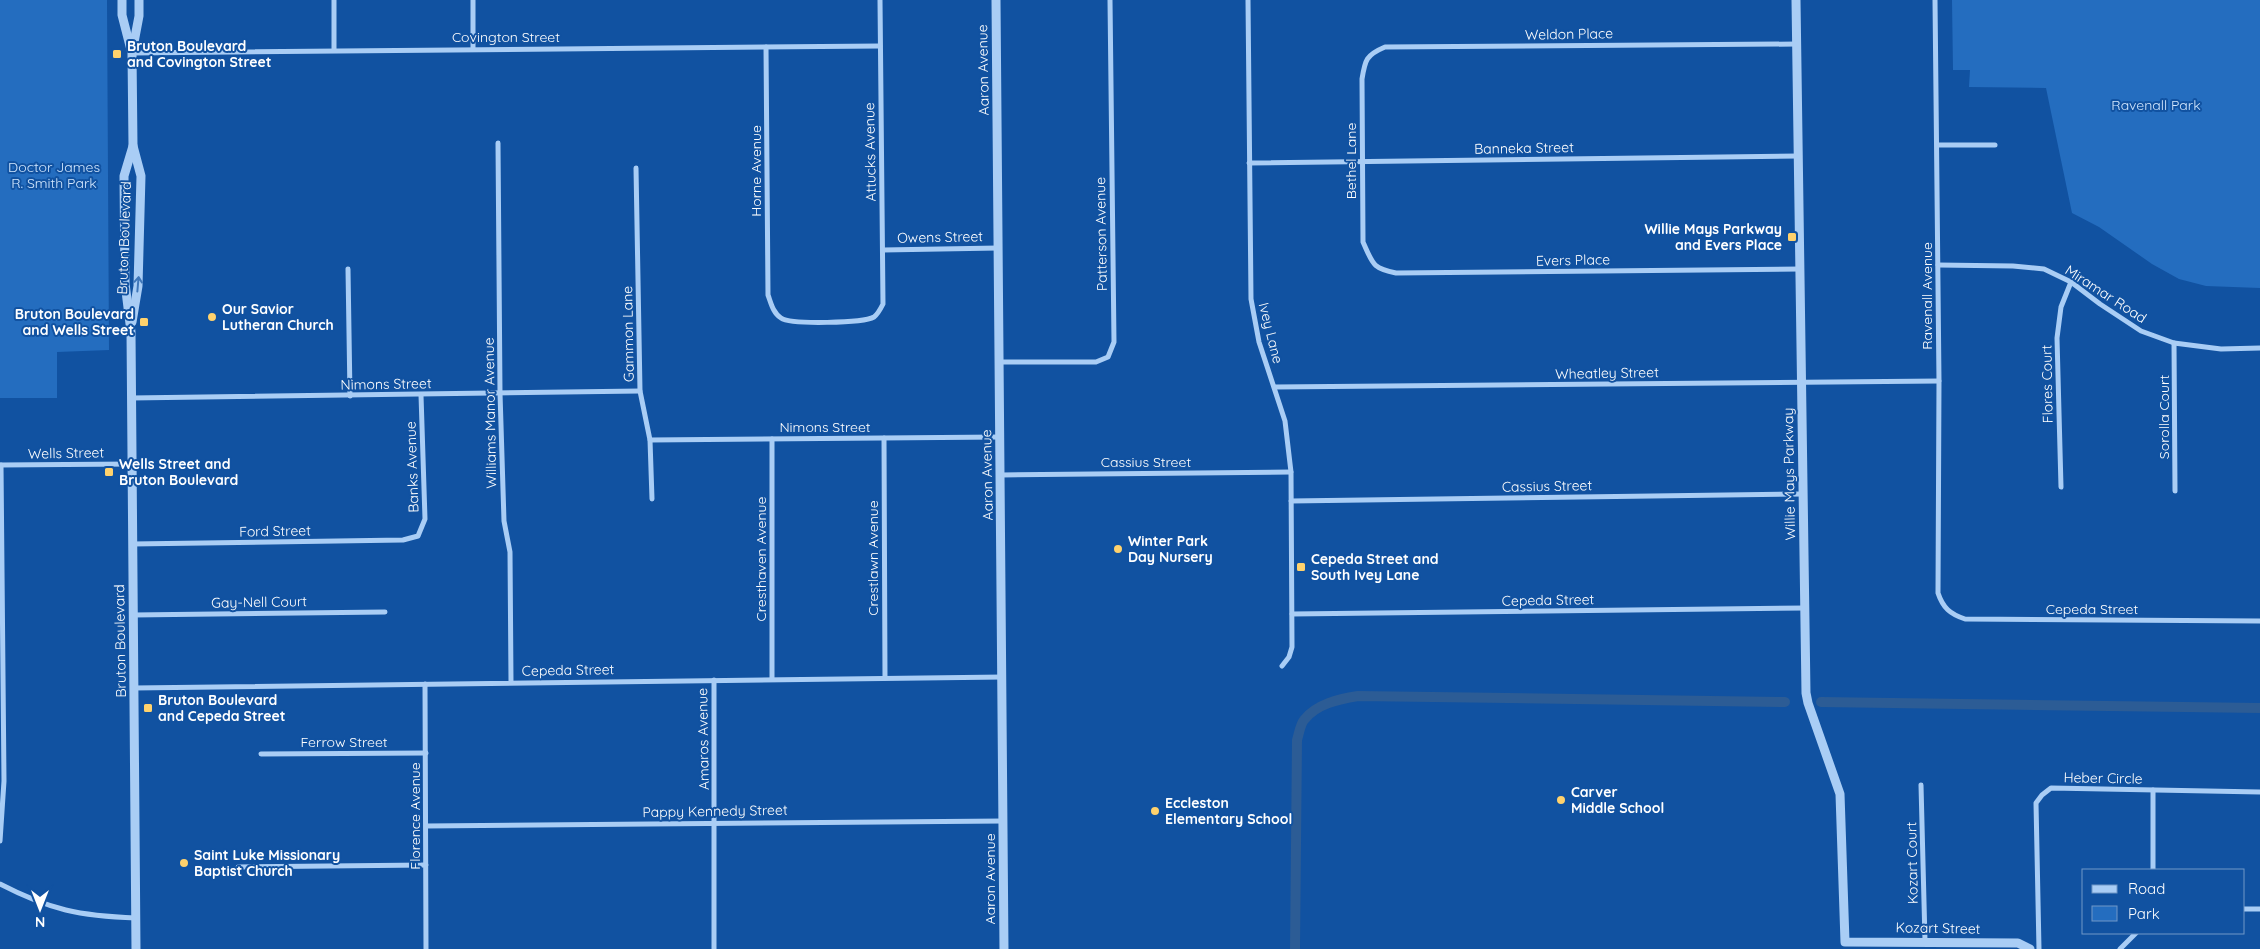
<svg xmlns="http://www.w3.org/2000/svg" width="2260" height="949" font-family="Quicksand,sans-serif">
<style>
.green{fill:#246dbf}
.lines{fill:none;stroke-linecap:round;stroke-linejoin:round}
.canal{stroke:#2c5c95;stroke-width:10}
.minor{stroke:#a9cdf5;stroke-width:5}
.tertiary{stroke:#a9cdf5;stroke-width:9}
.oneway{stroke:#3f77ba}
.poi-dot{fill:#ffd26d;stroke:#1152a1;stroke-width:2}
.labels{text-anchor:middle;dominant-baseline:central;stroke-width:4;stroke-linejoin:round;paint-order:stroke}
.street-label{font-size:14px;fill:#fff;stroke:#1152a1}
.poi-label{font-size:14px;font-weight:bold;fill:#fff;stroke:#1152a1;text-anchor:start}
.park-label{font-size:14px;fill:#d2e7fe;stroke:#1152a1}
</style>
<rect width="100%" height="100%" fill="#1152a1"/>
<g class="green">
<path d="M0 0H107L109 350 57 352V398H0Z"/>
<path d="M1952 0H2260V288L2206 286 2179 279 2152 264 2099 227 2072 213 2046 88 1969 87 1970 70H1953Z"/>
</g>
<g class="lines">
<g class="canal">
<path d="M1821 702 2260 708"/>
<path d="M1295 949 1297 740C1299 734 1300 725 1304 720 1316 704 1339 699 1358 696L1785 702"/>
</g>
<g class="minor">
<path d="M334 0V50"/>
<path d="M473 0V49"/>
<path d="M1248 0 1251 299 1259 342 1285 421 1291 472 1292 647 1289 657 1282 666"/>
<path d="M1935 0 1939 381 1938 593C1943 608 1950 614 1965 619L2260 621"/>
<path d="M1797 44 1385 47C1366 55 1365 60 1362 79L1363 242C1373 264 1372 268 1396 273L1800 269"/>
<path d="M766 47 768 295C771 303 773 313 781 318 791 325 863 323 874 317 878 314 881 308 883 304L880 0"/>
<path d="M132 53 880 46"/>
<path d="M498 143 500 393 504 521 510 552 511 682"/>
<path d="M1938 145H1995"/>
<path d="M1249 163 1798 156"/>
<path d="M636 168 640 391 650 440 652 499"/>
<path d="M883 250 998 248"/>
<path d="M1938 265 2013 266 2044 269 2071 282 2100 304 2141 331 2174 343 2221 349 2260 348"/>
<path d="M348 269 350 396"/>
<path d="M2174 343 2175 491"/>
<path d="M999 362H1096L1108 357 1114 342 1110 0"/>
<path d="M1275 387 1939 381"/>
<path d="M131 398 640 391"/>
<path d="M884 438 885 678"/>
<path d="M772 439V679"/>
<path d="M650 440 1000 437"/>
<path d="M0 465 132 464"/>
<path d="M1001 475 1291 472"/>
<path d="M2061 487 2057 338 2061 307 2071 282"/>
<path d="M1291 501 1803 494"/>
<path d="M132 544 403 540 418 536 425 519 421 395"/>
<path d="M1292 614 1805 608"/>
<path d="M133 615 385 612"/>
<path d="M714 680V949"/>
<path d="M425 684 426 949"/>
<path d="M134 688 1003 677"/>
<path d="M261 754 426 753"/>
<path d="M1921 785 1925 941"/>
<path d="M2153 790V870"/>
<path d="M426 826 1003 821"/>
<path d="M0 841 4 781 1 465"/>
<path d="M238 867 426 865"/>
<path d="M0 884C50 910 80 916 136 918"/>
<path d="M2244 909H2260"/>
<path d="M2039 949 2036 803 2042 795 2051 788 2260 792"/>
<path d="M2120 949 2136 933"/>
</g>
<g class="tertiary">
<path d="M122 0V15L131 50"/>
<path d="M996 0 1004 949"/>
<path d="M1796 0 1806 693 1808 703 1840 794 1845 942 2018 943 2030 949"/>
<path d="M133 146 124 176 125 283 131 332 136 949"/>
<path d="M132 322 138 286 141 176 133 146 132 53 139 16V0"/>
</g>
</g>
<defs><path id="oneway-shaft" d="M-6 0H5M1.5-3L5.5 0L1.5 3" fill="none" stroke-width="1.6" stroke-linecap="round" stroke-linejoin="round" transform="scale(1.25)"/></defs>
<use class="oneway" href="#oneway-shaft" transform="translate(138 284) rotate(-85)"/>
<g class="poi-dot">
<rect x="112" y="49" width="10" height="10" rx="2.5"/>
<rect x="1787" y="232" width="10" height="10" rx="2.5"/>
<circle cx="212" cy="317" r="5"/>
<rect x="139" y="317" width="10" height="10" rx="2.5"/>
<rect x="104" y="467" width="10" height="10" rx="2.5"/>
<circle cx="1118" cy="549" r="5"/>
<rect x="1296" y="562" width="10" height="10" rx="2.5"/>
<rect x="143" y="703" width="10" height="10" rx="2.5"/>
<circle cx="1561" cy="800" r="5"/>
<circle cx="1155" cy="811" r="5"/>
<circle cx="184" cy="863" r="5"/>
</g>
<g class="labels">
<g class="street-label">
<text transform="translate(1569 34) rotate(-1)">Weldon Place</text>
<text x="506" y="37">Covington Street</text>
<text transform="translate(983 70) rotate(-91)">Aaron Avenue</text>
<text transform="translate(1524 148) rotate(-1)">Banneka Street</text>
<text transform="translate(870 152) rotate(-91)">Attucks Avenue</text>
<text transform="translate(1351 161) rotate(-90)">Bethel Lane</text>
<text transform="translate(756 171) rotate(-90)">Horne Avenue</text>
<text transform="translate(1101 234) rotate(-91)">Patterson Avenue</text>
<text transform="translate(940 237) rotate(-1)">Owens Street</text>
<text transform="translate(124 238) rotate(-88)">Bruton Boulevard</text>
<text transform="translate(1573 260) rotate(-1)">Evers Place</text>
<text transform="translate(2106 294) rotate(33)">Miramar Road</text>
<text transform="translate(1927 296) rotate(-90)">Ravenall Avenue</text>
<text transform="translate(1271 333) rotate(76)">Ivey Lane</text>
<text transform="translate(628 334) rotate(-91)">Gammon Lane</text>
<text transform="translate(1607 373) rotate(-1)">Wheatley Street</text>
<text transform="translate(386 384) rotate(-1)">Nimons Street</text>
<text transform="translate(2047 384) rotate(-91)">Flores Court</text>
<text transform="translate(490 413) rotate(-91)">Williams Manor Avenue</text>
<text transform="translate(2164 417) rotate(-90)">Sorolla Court</text>
<text x="825" y="427">Nimons Street</text>
<text transform="translate(66 453) rotate(-1)">Wells Street</text>
<text x="1146" y="462">Cassius Street</text>
<text transform="translate(412 467) rotate(-92)">Banks Avenue</text>
<text transform="translate(1789 474) rotate(-91)">Willie Mays Parkway</text>
<text transform="translate(987 475) rotate(-91)">Aaron Avenue</text>
<text transform="translate(1547 486) rotate(-1)">Cassius Street</text>
<text transform="translate(275 531) rotate(-1)">Ford Street</text>
<text transform="translate(873 558) rotate(-90)">Crestlawn Avenue</text>
<text transform="translate(761 559) rotate(-90)">Cresthaven Avenue</text>
<text transform="translate(1548 600) rotate(-1)">Cepeda Street</text>
<text transform="translate(259 602) rotate(-1)">Gay-Nell Court</text>
<text x="2092" y="609">Cepeda Street</text>
<text transform="translate(120 641) rotate(-91)">Bruton Boulevard</text>
<text transform="translate(568 670) rotate(-1)">Cepeda Street</text>
<text transform="translate(703 739) rotate(-91)">Amaros Avenue</text>
<text x="344" y="742">Ferrow Street</text>
<text transform="translate(2103 778) rotate(1)">Heber Circle</text>
<text transform="translate(715 811) rotate(-1)">Pappy Kennedy Street</text>
<text transform="translate(415 816) rotate(-90)">Florence Avenue</text>
<text transform="translate(1912 863) rotate(-91)">Kozart Court</text>
<text transform="translate(990 879) rotate(-90)">Aaron Avenue</text>
<text transform="translate(1938 928) rotate(1)">Kozart Street</text>
</g>
<g class="poi-label">
<text x="127" y="46">Bruton Boulevard<tspan x="127" dy="16">and Covington Street</tspan></text>
<text x="1782" y="229" text-anchor="end">Willie Mays Parkway<tspan x="1782" dy="16">and Evers Place</tspan></text>
<text x="222" y="309">Our Savior<tspan x="222" dy="16">Lutheran Church</tspan></text>
<text x="134" y="314" text-anchor="end">Bruton Boulevard<tspan x="134" dy="16">and Wells Street</tspan></text>
<text x="119" y="464">Wells Street and<tspan x="119" dy="16">Bruton Boulevard</tspan></text>
<text x="1128" y="541">Winter Park<tspan x="1128" dy="16">Day Nursery</tspan></text>
<text x="1311" y="559">Cepeda Street and<tspan x="1311" dy="16">South Ivey Lane</tspan></text>
<text x="158" y="700">Bruton Boulevard<tspan x="158" dy="16">and Cepeda Street</tspan></text>
<text x="1571" y="792">Carver<tspan x="1571" dy="16">Middle School</tspan></text>
<text x="1165" y="803">Eccleston<tspan x="1165" dy="16">Elementary School</tspan></text>
<text x="194" y="855">Saint Luke Missionary<tspan x="194" dy="16">Baptist Church</tspan></text>
</g>
<g class="park-label">
<text x="2156" y="105">Ravenall Park</text>
<text x="54" y="167">Doctor James<tspan x="54" dy="16">R. Smith Park</tspan></text>
</g>
</g>
<rect x="2082" y="869" width="162" height="65" fill="#1152a1" stroke="#7097c7"/>
<rect x="2092" y="885" width="25" height="8" fill="#a9cdf5" stroke="#7097c7"/>
<text x="2128" y="894" font-size="15" fill="#ffffff">Road</text>
<rect x="2092" y="906" width="25" height="15" fill="#246dbf" stroke="#7097c7"/>
<text x="2128" y="919" font-size="15" fill="#ffffff">Park</text>
<g transform="translate(40 909) rotate(180)" stroke="#1152a1" stroke-width="4" paint-order="stroke">
<path d="M0-4L9 19L0 12L-9 19Z" fill="#ffffff"/>
<text y="-8" font-size="14" font-weight="bold" text-anchor="middle" fill="#ffffff">N</text>
</g>
</svg>
